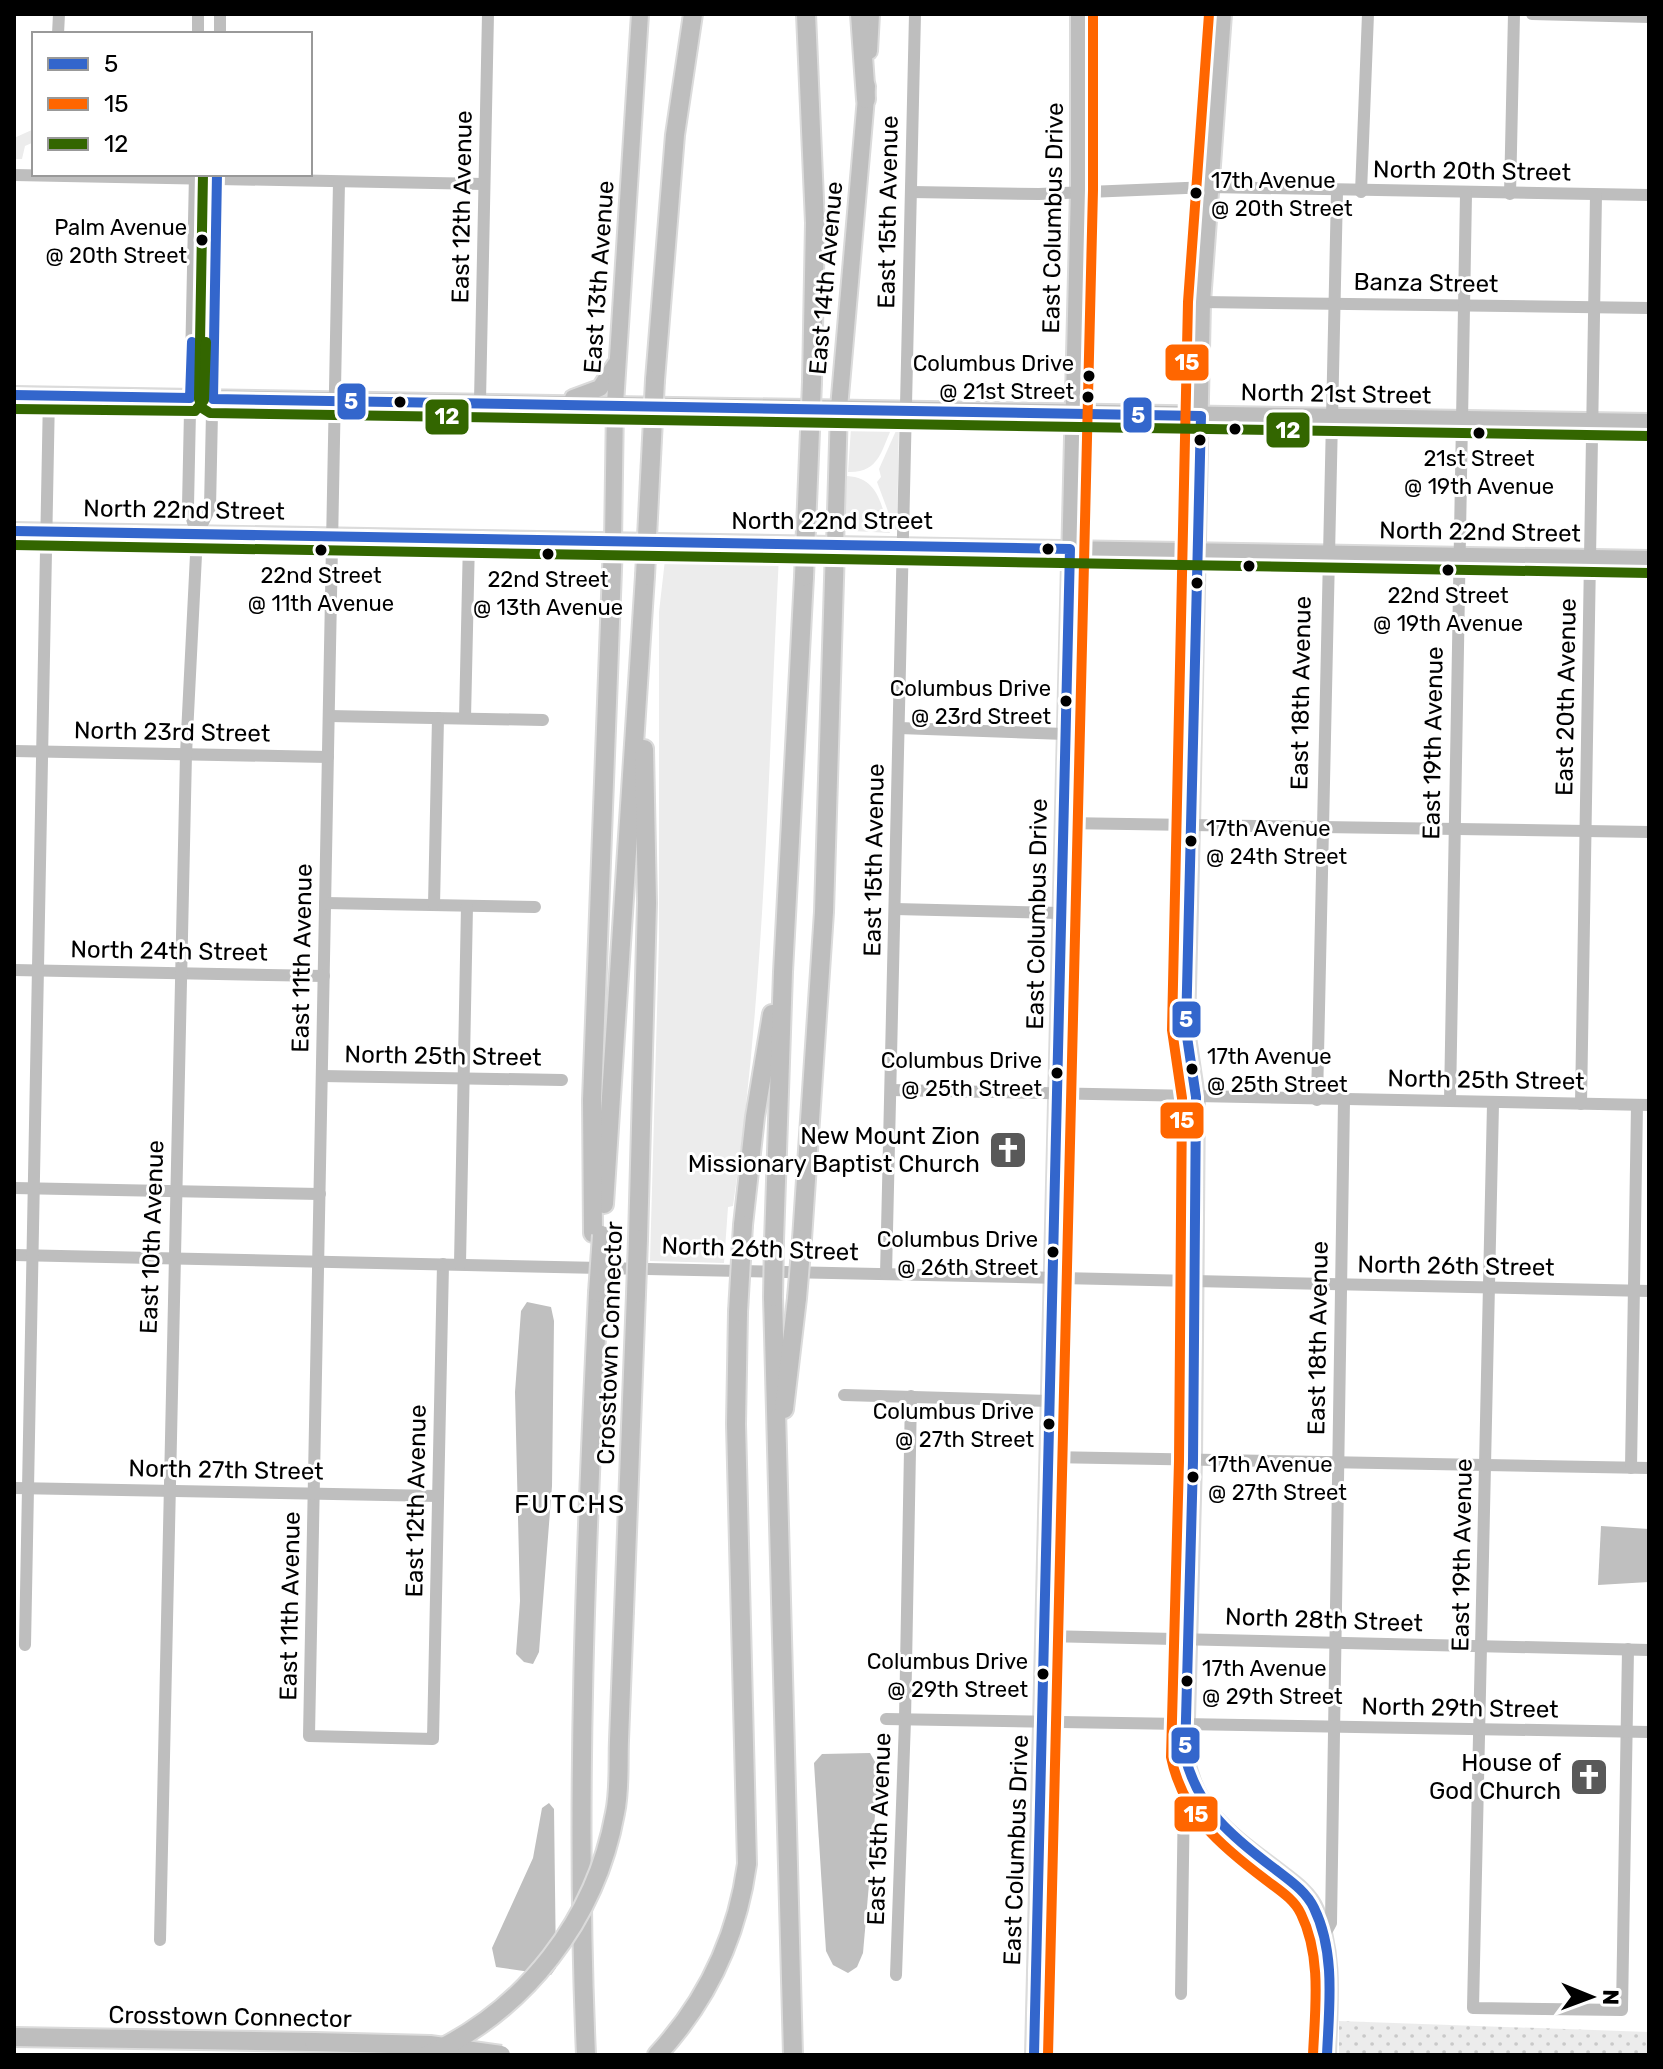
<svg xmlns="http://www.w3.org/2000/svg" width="1663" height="2069" font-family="Rubik,sans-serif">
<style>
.grass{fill:#ececec}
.park{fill:url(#park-dots)}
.water{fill:#bfbfbf}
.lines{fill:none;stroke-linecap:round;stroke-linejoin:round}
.major-casing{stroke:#dbdbdb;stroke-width:20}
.highway-casing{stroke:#dbdbdb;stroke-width:22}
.minor{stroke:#bebebe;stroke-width:12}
.major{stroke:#bebebe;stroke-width:16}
.highway{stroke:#bebebe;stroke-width:18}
.highway-bridge-casing{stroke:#dbdbdb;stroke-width:22;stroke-linecap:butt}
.highway-bridge{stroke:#bebebe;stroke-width:18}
.bus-1-casing{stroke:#fff;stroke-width:16}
.bus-2-casing{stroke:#fff;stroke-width:16}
.bus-3-casing{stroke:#fff;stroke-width:16}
.bus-1{stroke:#36c;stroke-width:10}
.bus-2{stroke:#f60;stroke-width:10}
.bus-3{stroke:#360;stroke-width:10}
.bus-dot{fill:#000;stroke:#fff;stroke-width:3}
.labels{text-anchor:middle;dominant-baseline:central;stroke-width:6;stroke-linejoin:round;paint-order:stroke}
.bus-label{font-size:22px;fill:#000;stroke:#fff;text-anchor:end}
.street-label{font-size:24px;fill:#000;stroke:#fff}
.poi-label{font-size:24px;fill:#000;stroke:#fff;text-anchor:end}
.neighbourhood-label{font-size:26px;letter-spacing:2px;fill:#000;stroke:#fff}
.line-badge{stroke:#fff;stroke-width:3}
.badge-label{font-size:22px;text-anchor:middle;font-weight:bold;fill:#fff}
</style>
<defs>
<pattern id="park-dots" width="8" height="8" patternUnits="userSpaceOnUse" patternTransform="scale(2)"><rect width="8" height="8" fill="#ececec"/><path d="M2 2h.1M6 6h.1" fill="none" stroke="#c9c9c9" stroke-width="1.8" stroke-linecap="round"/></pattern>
</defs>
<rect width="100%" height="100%" fill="#fff"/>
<g class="grass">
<path d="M34 129V142L25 146 22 159H14V138Z"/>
<path d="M862 423H894C881 450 880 473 848 472L851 428Z"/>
<path d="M899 424 897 530H895L877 482 881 477 879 469Z"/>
<path d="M847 476C879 478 881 505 890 533L853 531 844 519Z"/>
<path d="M666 551 779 555C768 772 765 991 733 1206L728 1207 724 1263 650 1261 659 939V612Z"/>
</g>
<path class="park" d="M1339 2021 1649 2032V2055H1339Z"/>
<g class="water">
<path d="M527 1302 551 1307 554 1321 552 1486 539 1652 533 1664 524 1662 516 1654 520 1601 515 1392 521 1311Z"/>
<path d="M1601 1526 1649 1529V1582L1598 1585Z"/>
<path d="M870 1753 879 1769 863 1953 857 1967 848 1973 833 1965 826 1951 814 1763 822 1754Z"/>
<path d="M549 1803 554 1809 556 1968 551 1975 496 1967 492 1948 533 1858 542 1808Z"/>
</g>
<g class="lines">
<g class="major-casing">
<g id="major">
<path d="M1223 14 1202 302 1191 825 1186 1030 1196 1097 1193 1461 1185 1756C1195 1816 1237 1840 1282 1875 1294 1884 1309 1895 1315 1910 1335 1954 1328 2008 1327 2055"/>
<path d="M869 51 871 14"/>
<path d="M14 395 1649 422"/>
<path d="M573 398 600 388 615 365"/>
<path d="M14 531 1649 559"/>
<path d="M613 543 615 404 640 14"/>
<path d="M835 547 839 408 867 86"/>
<path d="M1034 2055 1079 190V14"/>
</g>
</g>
<g class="highway-casing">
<g id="highway">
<path d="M806 14 815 223 812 382"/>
<path d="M860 14 866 99"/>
<path d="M655 380 675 135 693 14"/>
<path d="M604 1204 645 576"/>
<path d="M743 1225 755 1117 772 1014"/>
<path d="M593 1233 592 1100 613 543"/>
<path d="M638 1239 647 903 644 749"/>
<path d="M802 1239 824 912 835 547"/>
<path d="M774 1241 783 972 804 577"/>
<path d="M773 1297 793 2055"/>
<path d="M784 1409 797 1298"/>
<path d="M624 1611 636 1294"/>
<path d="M14 2037 314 2042"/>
<path d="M586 2055C575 1802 586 1546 598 1293"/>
<path d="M657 2055C707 2001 737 1937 747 1864L736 1424 738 1312"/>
</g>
</g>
<g class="minor">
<path d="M1532 14 1649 17"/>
<path d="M58 34 59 14"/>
<path d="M198 34V14"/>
<path d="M220 34V14"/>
<path d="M14 175 484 184"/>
<path d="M339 182 309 1736 433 1739 443 1264"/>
<path d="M911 192 1039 194 1210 187 1649 195"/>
<path d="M1361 192 1368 14"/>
<path d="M1510 194 1514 14"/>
<path d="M1202 302 1649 308"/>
<path d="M480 401 488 14"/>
<path d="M197 535 210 508 217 174"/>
<path d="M329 716 543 720"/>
<path d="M465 718 469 540"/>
<path d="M899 728 1065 734"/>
<path d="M14 751 328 757"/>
<path d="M1063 823 1649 832"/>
<path d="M325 903 535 907"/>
<path d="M434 905 438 718"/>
<path d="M895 909 1061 913"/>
<path d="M14 970 324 976"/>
<path d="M322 1076 562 1080"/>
<path d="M891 1090 1649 1105"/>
<path d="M1317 1100 1337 192"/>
<path d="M1450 1101 1466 194"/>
<path d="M1493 1104 1473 2008 1622 2010 1628 1649"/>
<path d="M1581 1104 1596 195"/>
<path d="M14 1188 320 1194"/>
<path d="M14 1255 1649 1291"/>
<path d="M460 1264 467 906"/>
<path d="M886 1274 915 14"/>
<path d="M844 1395 1049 1401"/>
<path d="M1048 1457 1649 1468"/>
<path d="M1631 1468 1637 1105"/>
<path d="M14 1488 438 1496"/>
<path d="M1045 1636 1649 1650"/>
<path d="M25 1645 49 395"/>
<path d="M886 1719 1649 1732"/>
<path d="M1324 1936 1331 1923 1344 1101"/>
<path d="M160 1940 186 754 197 535 188 506 195 174"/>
<path d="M896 1975 905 1720 911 1396"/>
<path d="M1181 1994 1184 1793 1188 1774"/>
</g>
<use href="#major" class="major"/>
<use href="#highway" class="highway"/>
<g class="highway-bridge-casing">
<g id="highway-bridge">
<path d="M645 576 655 380"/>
<path d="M804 577 812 382"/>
<path d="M598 1293 602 1235"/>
<path d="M636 1294 638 1239"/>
<path d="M773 1297 774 1241"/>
<path d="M797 1298 802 1239"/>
<path d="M738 1312 743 1225"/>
<path d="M314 2042 430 2045 501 2055"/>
<path d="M427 2055C525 2011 596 1919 615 1813 620 1790 618 1764 619 1740 621 1697 622 1654 624 1611"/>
</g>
</g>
<use href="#highway-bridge" class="highway-bridge"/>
<g class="bus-1-casing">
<g id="bus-1">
<path d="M217 174 213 399 1201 416 1186 1030 1196 1097 1193 1461 1185 1756C1198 1809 1232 1837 1275 1869 1289 1880 1306 1891 1314 1908 1336 1953 1329 2007 1327 2055"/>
<path d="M14 395 190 398 192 342"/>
<path d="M14 531 1070 549 1034 2055"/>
</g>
</g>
<g class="bus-2-casing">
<g id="bus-2">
<path d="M1209 14 1188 302 1172 1030 1182 1098 1179 1461 1171 1757C1183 1815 1221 1846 1266 1880 1279 1890 1294 1899 1301 1914 1322 1957 1315 2009 1313 2055"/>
<path d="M1048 2055 1093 190V14"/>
</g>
</g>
<g class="bus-3-casing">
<g id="bus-3">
<path d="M203 174 199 399 202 408 210 413 1649 436"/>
<path d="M14 409 195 411 204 400 206 342"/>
<path d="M14 545 1649 573"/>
</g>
</g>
<use href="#bus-1" class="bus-1"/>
<use href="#bus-2" class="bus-2"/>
<use href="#bus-3" class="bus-3"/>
</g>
<defs>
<g id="church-square" transform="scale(2)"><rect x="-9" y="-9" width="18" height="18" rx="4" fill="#595959" stroke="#fff"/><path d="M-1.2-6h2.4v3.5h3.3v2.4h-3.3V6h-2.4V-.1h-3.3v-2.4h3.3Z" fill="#fff"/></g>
</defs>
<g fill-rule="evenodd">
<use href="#church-square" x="1008" y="1150"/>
<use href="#church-square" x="1589" y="1777"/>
</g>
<g class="bus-dot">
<circle cx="1196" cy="193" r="7"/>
<circle cx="202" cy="240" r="7"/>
<circle cx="1089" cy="376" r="7"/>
<circle cx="1088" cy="397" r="7"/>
<circle cx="400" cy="402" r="7"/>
<circle cx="1235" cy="429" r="7"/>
<circle cx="1479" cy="433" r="7"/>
<circle cx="1200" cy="440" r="7"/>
<circle cx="1048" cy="549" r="7"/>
<circle cx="321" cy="550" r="7"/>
<circle cx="548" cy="554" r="7"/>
<circle cx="1249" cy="566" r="7"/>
<circle cx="1448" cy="570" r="7"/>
<circle cx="1197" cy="583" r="7"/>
<circle cx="1066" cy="701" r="7"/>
<circle cx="1191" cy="841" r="7"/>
<circle cx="1192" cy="1069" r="7"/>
<circle cx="1057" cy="1073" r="7"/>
<circle cx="1053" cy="1252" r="7"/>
<circle cx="1049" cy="1424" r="7"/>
<circle cx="1193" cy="1477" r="7"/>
<circle cx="1043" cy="1674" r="7"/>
<circle cx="1187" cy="1681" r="7"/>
</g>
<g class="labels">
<g class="bus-label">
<text x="1211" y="180" text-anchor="start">17th Avenue<tspan x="1211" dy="28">@ 20th Street</tspan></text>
<text x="187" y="227">Palm Avenue<tspan x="187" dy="28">@ 20th Street</tspan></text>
<text x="1074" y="363">Columbus Drive<tspan x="1074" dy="28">@ 21st Street</tspan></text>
<text x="1479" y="458" text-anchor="middle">21st Street<tspan x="1479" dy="28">@ 19th Avenue</tspan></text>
<text x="321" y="575" text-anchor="middle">22nd Street<tspan x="321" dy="28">@ 11th Avenue</tspan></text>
<text x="548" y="579" text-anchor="middle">22nd Street<tspan x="548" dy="28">@ 13th Avenue</tspan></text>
<text x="1448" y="595" text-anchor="middle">22nd Street<tspan x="1448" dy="28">@ 19th Avenue</tspan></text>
<text x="1051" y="688">Columbus Drive<tspan x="1051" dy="28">@ 23rd Street</tspan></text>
<text x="1206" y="828" text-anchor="start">17th Avenue<tspan x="1206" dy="28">@ 24th Street</tspan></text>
<text x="1207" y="1056" text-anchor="start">17th Avenue<tspan x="1207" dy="28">@ 25th Street</tspan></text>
<text x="1042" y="1060">Columbus Drive<tspan x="1042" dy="28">@ 25th Street</tspan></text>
<text x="1038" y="1239">Columbus Drive<tspan x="1038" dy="28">@ 26th Street</tspan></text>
<text x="1034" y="1411">Columbus Drive<tspan x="1034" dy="28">@ 27th Street</tspan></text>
<text x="1208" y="1464" text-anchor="start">17th Avenue<tspan x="1208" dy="28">@ 27th Street</tspan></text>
<text x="1028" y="1661">Columbus Drive<tspan x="1028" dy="28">@ 29th Street</tspan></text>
<text x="1202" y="1668" text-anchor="start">17th Avenue<tspan x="1202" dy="28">@ 29th Street</tspan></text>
</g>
<g class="street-label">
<text transform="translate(1472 171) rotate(1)">North 20th Street</text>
<text transform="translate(462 207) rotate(-89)">East 12th Avenue</text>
<text transform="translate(888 212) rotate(-89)">East 15th Avenue</text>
<text transform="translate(1053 218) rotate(-89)">East Columbus Drive</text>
<text transform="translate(599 277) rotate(-86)">East 13th Avenue</text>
<text transform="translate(826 278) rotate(-85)">East 14th Avenue</text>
<text transform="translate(1426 283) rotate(1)">Banza Street</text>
<text transform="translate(1336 394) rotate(1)">North 21st Street</text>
<text transform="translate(184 510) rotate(1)">North 22nd Street</text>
<text x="832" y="521">North 22nd Street</text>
<text transform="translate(1480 532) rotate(1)">North 22nd Street</text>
<text transform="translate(1301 693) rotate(-89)">East 18th Avenue</text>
<text transform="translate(1566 697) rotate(-89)">East 20th Avenue</text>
<text transform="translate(172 732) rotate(1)">North 23rd Street</text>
<text transform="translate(1433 743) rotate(-89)">East 19th Avenue</text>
<text transform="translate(874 860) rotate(-89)">East 15th Avenue</text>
<text transform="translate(1037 914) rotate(-89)">East Columbus Drive</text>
<text transform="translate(169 951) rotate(1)">North 24th Street</text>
<text transform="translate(302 958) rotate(-89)">East 11th Avenue</text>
<text transform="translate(443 1056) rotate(1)">North 25th Street</text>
<text transform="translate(1486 1080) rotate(1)">North 25th Street</text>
<text transform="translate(152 1237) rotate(-88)">East 10th Avenue</text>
<text transform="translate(760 1249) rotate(2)">North 26th Street</text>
<text transform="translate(1456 1266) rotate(1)">North 26th Street</text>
<text transform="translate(1318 1338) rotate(-89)">East 18th Avenue</text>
<text transform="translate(610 1343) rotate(-88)">Crosstown Connector</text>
<text transform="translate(226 1470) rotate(1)">North 27th Street</text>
<text transform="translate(416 1501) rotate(-89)">East 12th Avenue</text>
<text transform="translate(1462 1555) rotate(-89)">East 19th Avenue</text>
<text transform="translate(290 1606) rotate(-89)">East 11th Avenue</text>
<text transform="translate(1324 1620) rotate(2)">North 28th Street</text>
<text transform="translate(1460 1708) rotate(1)">North 29th Street</text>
<text transform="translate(879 1829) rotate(-88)">East 15th Avenue</text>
<text transform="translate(1016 1850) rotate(-88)">East Columbus Drive</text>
<text transform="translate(230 2017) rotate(1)">Crosstown Connector</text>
</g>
<g class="poi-label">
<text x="980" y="1136">New Mount Zion<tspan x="980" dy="28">Missionary Baptist Church</tspan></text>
<text x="1561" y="1763">House of<tspan x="1561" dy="28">God Church</tspan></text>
</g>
<g class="neighbourhood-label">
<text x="570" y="1504">FUTCHS</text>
</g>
</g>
<g class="line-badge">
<rect x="1164" y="343" width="46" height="39" rx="8" fill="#f60"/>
<rect x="336" y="382" width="31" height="39" rx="8" fill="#36c"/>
<rect x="1122" y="396" width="31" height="38" rx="8" fill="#36c"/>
<rect x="424" y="398" width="46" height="38" rx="8" fill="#360"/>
<rect x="1265" y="411" width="46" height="38" rx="8" fill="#360"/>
<rect x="1171" y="1000" width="31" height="39" rx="8" fill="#36c"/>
<rect x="1159" y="1101" width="46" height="39" rx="8" fill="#f60"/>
<rect x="1170" y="1726" width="31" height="39" rx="8" fill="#36c"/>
<rect x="1173" y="1795" width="46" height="38" rx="8" fill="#f60"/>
</g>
<g class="badge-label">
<text x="1187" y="370">15</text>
<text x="351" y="409">5</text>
<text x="1138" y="423">5</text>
<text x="447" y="424">12</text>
<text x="1288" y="438">12</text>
<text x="1186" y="1027">5</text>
<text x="1182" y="1128">15</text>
<text x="1185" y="1753">5</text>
<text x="1196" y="1822">15</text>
</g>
<rect width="1663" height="2069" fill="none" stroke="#000000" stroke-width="32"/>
<rect x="32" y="32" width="280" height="144" fill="#ffffff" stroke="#999999" stroke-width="2"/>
<rect x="48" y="58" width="40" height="12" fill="#3366cc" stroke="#999999" stroke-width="2"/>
<text x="104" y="72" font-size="24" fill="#000000">5</text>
<rect x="48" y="98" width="40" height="12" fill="#ff6600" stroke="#999999" stroke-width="2"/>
<text x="104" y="112" font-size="24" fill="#000000">15</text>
<rect x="48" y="138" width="40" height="12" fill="#336600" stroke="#999999" stroke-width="2"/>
<text x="104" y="152" font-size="24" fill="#000000">12</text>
<g transform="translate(1591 1997) rotate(91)" stroke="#ffffff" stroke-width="6" paint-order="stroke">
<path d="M0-6L14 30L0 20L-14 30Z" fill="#000000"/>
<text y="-12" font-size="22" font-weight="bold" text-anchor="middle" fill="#000000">N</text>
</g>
</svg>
